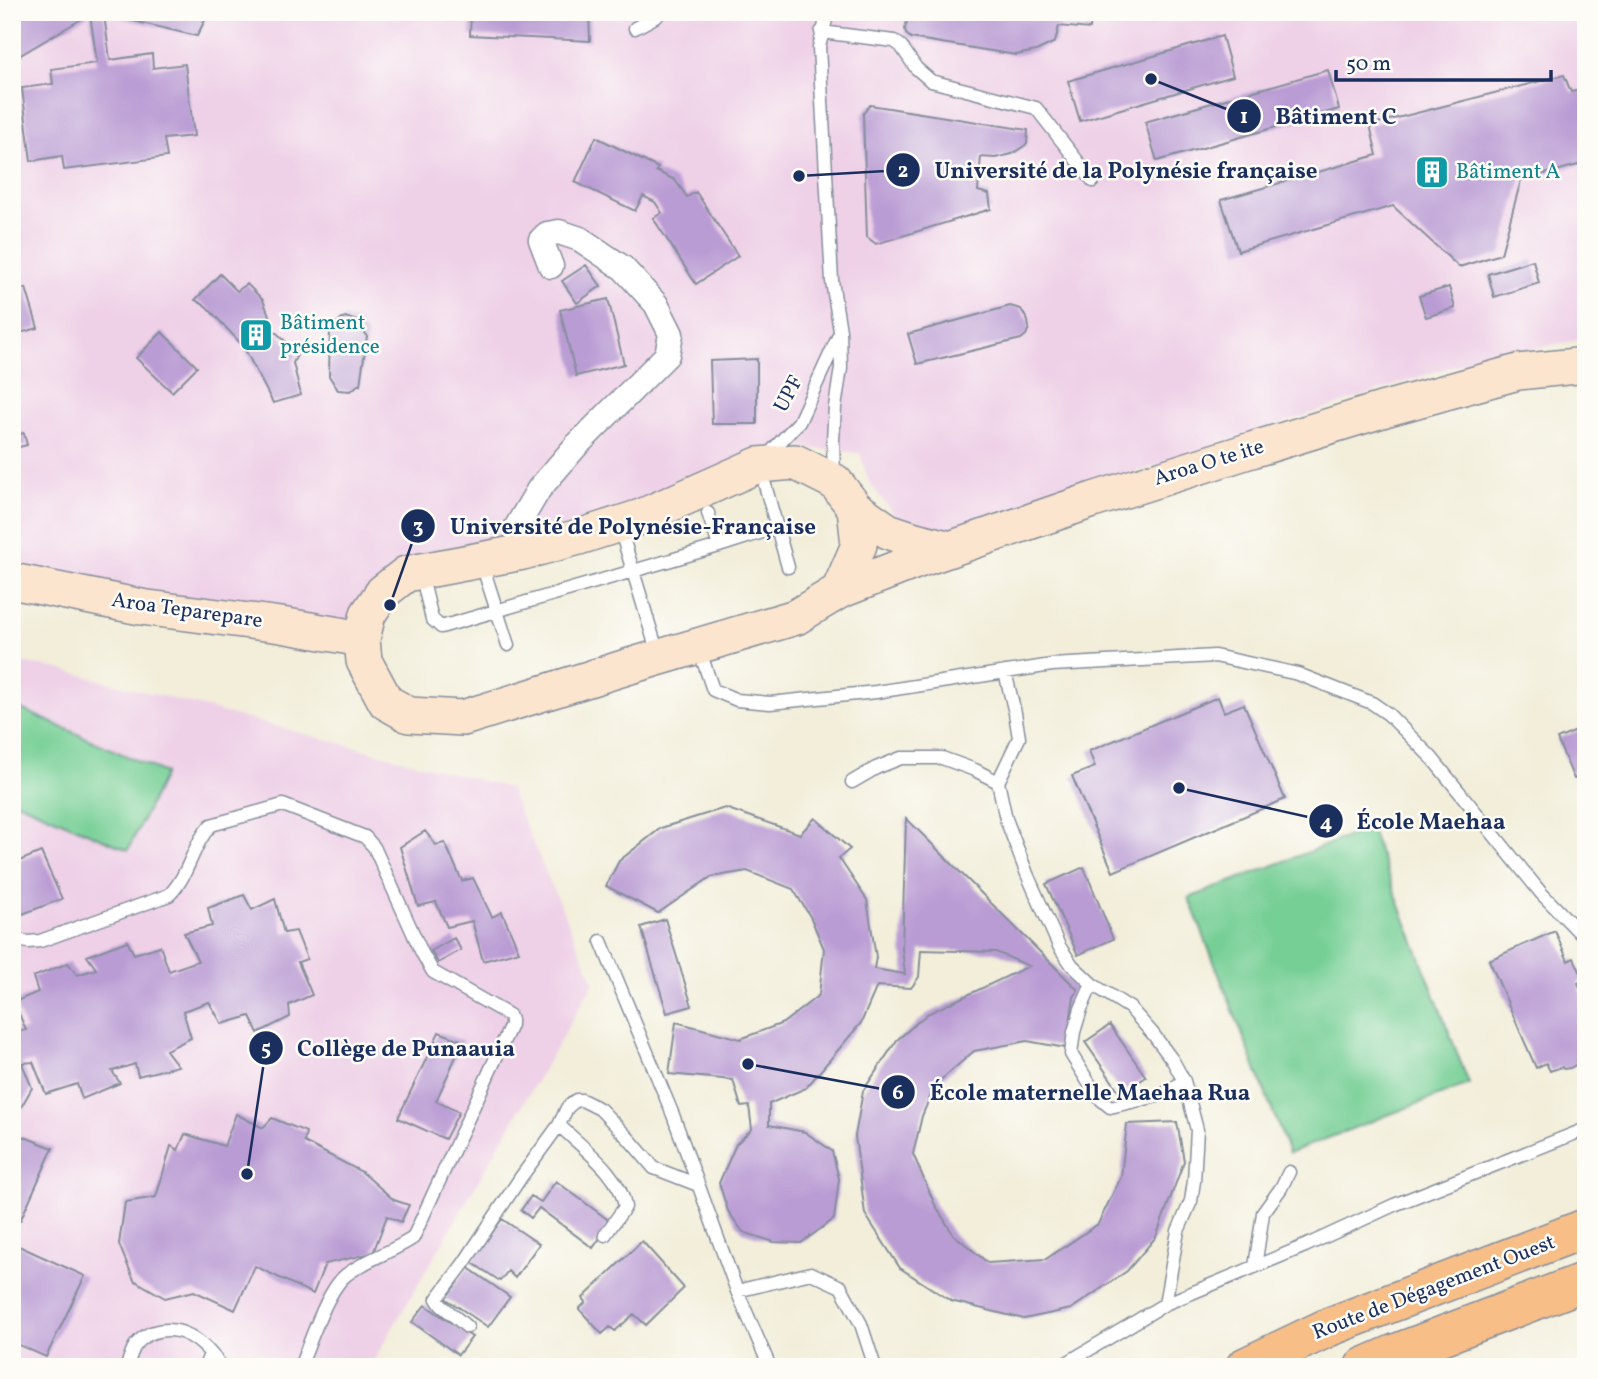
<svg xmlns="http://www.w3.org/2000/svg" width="1598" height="1379" font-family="Vollkorn,serif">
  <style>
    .built { fill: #eed0e7 }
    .green { fill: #76cf95; stroke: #487f7a; stroke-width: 2 }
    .building { fill: #ba9cd4 }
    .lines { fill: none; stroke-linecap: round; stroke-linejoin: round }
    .lane-casing { stroke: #868e9c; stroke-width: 15 }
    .street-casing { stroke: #868e9c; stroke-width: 27 }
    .secondary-casing { stroke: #868e9c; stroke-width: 38 }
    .highway-casing { stroke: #868e9c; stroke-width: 41 }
    .lane { stroke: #fff; stroke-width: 12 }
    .street { stroke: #fff; stroke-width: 24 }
    .secondary { stroke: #fce5cf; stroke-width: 35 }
    .highway { stroke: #f7be88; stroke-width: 38 }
    .labels { text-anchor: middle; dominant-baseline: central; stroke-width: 5; stroke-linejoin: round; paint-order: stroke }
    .culture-label { font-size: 21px; fill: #0d838f; stroke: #fdfcf7; text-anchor: start }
    .street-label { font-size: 21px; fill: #1b2f5e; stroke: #fdfcf7 }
    .leader { fill: none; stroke: #1b2f5e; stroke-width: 2.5 }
    .callout-dot { fill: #1b2f5e; stroke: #fdfcf7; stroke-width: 2.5 }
    .mark-label { font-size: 21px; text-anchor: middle; font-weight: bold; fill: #fff }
    .callout-label { font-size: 23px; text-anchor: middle; font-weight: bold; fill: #1b2f5e; stroke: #fdfcf7; stroke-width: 5; stroke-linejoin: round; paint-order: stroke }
  </style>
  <rect width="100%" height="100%" fill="#fdfcf7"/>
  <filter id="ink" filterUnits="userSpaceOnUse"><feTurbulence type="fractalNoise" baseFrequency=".0143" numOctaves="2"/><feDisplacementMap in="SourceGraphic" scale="14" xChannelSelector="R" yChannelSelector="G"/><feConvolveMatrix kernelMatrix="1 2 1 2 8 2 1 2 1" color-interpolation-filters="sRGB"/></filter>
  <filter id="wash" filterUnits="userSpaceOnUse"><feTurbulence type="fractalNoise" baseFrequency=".00686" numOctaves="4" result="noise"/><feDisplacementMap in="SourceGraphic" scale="28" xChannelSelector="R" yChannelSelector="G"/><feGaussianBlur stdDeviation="1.57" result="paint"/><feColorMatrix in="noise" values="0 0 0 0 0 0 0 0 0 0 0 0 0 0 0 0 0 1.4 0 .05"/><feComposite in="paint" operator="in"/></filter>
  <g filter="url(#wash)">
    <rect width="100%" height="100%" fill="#f2eeda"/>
    <path class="built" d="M12 12H1586V340H1579L1464 362 950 535 894 515 869 482 860 453 796 447 512 545 447 547 397 565 348 629 12 573Z
      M12 662 55 668 509 788 594 982 370 1367H12Z"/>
    <path class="green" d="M12 705 165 773 128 850 12 800Z
      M1370 828 1469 1084 1289 1153 1189 898Z"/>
    <g id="blocks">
      <path class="building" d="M15 12H205L206 18 197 36 104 14 110 60 152 54 153 68 185 64 194 136 164 139 167 157 64 170 62 156 31 161 22 88 53 84 51 69 97 63 90 14 12 60V14Z
        M471 12H589L590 41 470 35Z
        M909 12H1092L1090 29 1059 26 1055 42 1036 51 1016 55 911 38 906 34 905 29Z
        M1222 36 1233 76 1080 121 1068 81Z
        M1328 70 1339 109 1157 161 1145 122Z
        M1564 75 1571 92 1586 89V163L1521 180 1501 254 1459 267 1393 206 1238 251 1221 200 1377 155 1370 125Z
        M870 105 1028 130 1027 144 1012 154 995 158 981 157 978 191 989 194 991 209 876 244 867 237 863 114Z
        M596 137 658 168 656 171 675 180 687 197 696 192 738 256 696 284 653 218 662 213 655 202 643 196 635 211 575 182Z
        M1533 260 1539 283 1494 297 1488 274Z
        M586 265 601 286 577 303 562 281Z
        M220 274 237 291 247 284 263 300 270 318 267 324 298 353 293 363 301 395 273 403 243 346 206 306 195 300Z
        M1449 287 1455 308 1426 317 1419 296Z
        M26 288 38 328 12 335V291Z
        M608 299 624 364 576 376 560 310Z
        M1010 306 1021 309 1028 321 1029 328 1026 335 1021 339 917 364 908 334Z
        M345 317 357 321 367 336 360 385 359 384 351 391 338 390 329 376 330 328Z
        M162 332 197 367 172 392 136 358Z
        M757 359V424H712L710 361Z
        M24 433 27 445 12 449V436Z
        M1218 697 1224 712 1244 704 1285 799 1113 872 1072 776 1095 767 1089 751Z
        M1586 727V774L1574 779 1557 739Z
        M725 808 800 834 815 818 850 849 839 858 867 900 876 957 874 969 905 974 902 949 906 818 1078 990 1074 997 1066 1048 1027 1041 974 1051 935 1085 922 1116 913 1154 935 1205 953 1234 988 1263 1046 1259 1098 1224 1121 1177 1127 1124 1177 1122 1184 1161 1156 1237 1127 1271 1071 1309 1024 1319 951 1301 900 1268 865 1214 855 1136 863 1091 897 1040 927 1014 1029 966 996 952 921 950 919 977 911 988 877 986 861 1023 806 1088 769 1104V1125L805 1132 832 1151 839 1179 834 1219 801 1243 774 1242 743 1232 728 1211 719 1183 736 1144 752 1129 749 1106 741 1107 733 1080 669 1074 676 1022 740 1039 783 1023 819 995 824 949 811 918 793 889 747 871 711 877 658 913 606 886 619 861 661 828Z
        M425 831 436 845 445 843 462 881 473 878 492 917 502 912 519 951 483 961 472 921 447 927 436 902 418 906 400 847Z
        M41 852 62 899 17 916 12 908V864Z
        M1084 867 1113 939 1078 955 1046 884Z
        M244 895 252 910 275 899 284 933 296 931 307 959 298 962 312 995 289 1005 290 1017 258 1033 250 1016 222 1024 209 1002 183 1011 191 1038 166 1050 178 1066 138 1076 135 1064 112 1071 120 1083 82 1099 77 1084 46 1094 33 1062 22 1063 32 1088 12 1123V1026L17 1032 26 1030 14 1002 38 992 33 977 68 963 77 975 96 969 87 956 127 941 134 954 160 946 169 971 198 961 184 933 212 926 208 908Z
        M665 919 692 1006 667 1013 641 927Z
        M1555 931 1568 961 1574 958 1584 980 1578 983 1586 1003V1056L1576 1061 1577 1064 1570 1068 1563 1069 1562 1067 1550 1071 1546 1063 1536 1068 1489 960Z
        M454 938 461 950 438 963 431 951Z
        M1110 1025 1146 1077 1121 1094 1085 1042Z
        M439 1032 463 1041 436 1101 459 1112 445 1139 398 1118Z
        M236 1114 263 1128 272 1118 306 1132 304 1142 362 1172 394 1200 409 1205 401 1222 387 1216 373 1253 325 1264 313 1294 255 1266 235 1310 194 1291 165 1298 134 1280 125 1259 119 1244 125 1202 156 1197 171 1146 178 1150 185 1134 224 1146Z
        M22 1136 53 1148 20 1221 12 1218V1155Z
        M556 1181 611 1222 593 1248 539 1208 531 1218 521 1210 531 1196 541 1202Z
        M502 1219 539 1244 515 1278 508 1271 500 1281 471 1262Z
        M642 1241 684 1288 646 1325 634 1314 615 1331 610 1327 602 1334 579 1309 586 1302 583 1298Z
        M12 1243 85 1276 46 1357 12 1342Z
        M467 1267 510 1297 488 1327 445 1298Z
        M425 1305 472 1337 458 1355 412 1322Z"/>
    </g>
  </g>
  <g filter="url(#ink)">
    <use href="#blocks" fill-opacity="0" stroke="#868e9c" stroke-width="2"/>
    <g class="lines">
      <g class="lane-casing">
        <path id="lane" d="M828 12 819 47 832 281 840 331 841 368 835 407 833 440 834 478
          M635 28 657 16 659 12
          M821 32 894 41 901 46 916 68 931 81 1036 108 1093 181
          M767 456 799 422 839 335
          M765 485 788 567
          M708 513 719 546
          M620 528 658 654
          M486 577 508 645
          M425 590 432 619 441 627 719 546 778 527
          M699 649 713 690 737 700 770 703 876 692 1052 665 1215 656 1298 674 1372 703 1388 714 1431 757 1541 893 1581 934 1586 942
          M1005 672 1015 713 1019 738 998 782 1006 819 1027 874 1059 946 1072 965 1092 984 1130 1008 1153 1034 1173 1061 1184 1081 1188 1095 1197 1130 1194 1181 1191 1201 1178 1231 1165 1304
          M852 782 876 768 901 758H942L975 770 998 782
          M12 939 28 942 40 941 169 895C189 876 192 845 211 825L283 805 365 837 374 847 422 953 433 972 509 1015 511 1020V1025L413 1238C392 1252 365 1260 346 1275 327 1290 310 1343 300 1367
          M601 941 673 1115 737 1291 770 1367
          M1092 984 1081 1009 1074 1032 1071 1054 1097 1096 1110 1107 1162 1095 1184 1081
          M559 1125C581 1147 621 1174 625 1207L605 1235
          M1255 1267 1263 1213 1281 1188 1289 1172
          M737 1291 811 1273 841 1287 861 1324 875 1367
          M467 1327 441 1305 437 1299 464 1263 521 1177 559 1125 567 1108 576 1100H582L600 1109 630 1140 654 1168 698 1185
          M127 1367C129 1360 131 1352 135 1346 148 1328 172 1326 190 1336 203 1343 213 1356 222 1367
          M205 1367 210 1354
          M1060 1367 1165 1304 1305 1246 1394 1205 1586 1129"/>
      </g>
      <g class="street-casing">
        <path id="street" d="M523 552 516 528 539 489 576 446 667 355 671 334 656 304 623 268 580 239 559 232 547 234 541 240 551 266"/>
      </g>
      <g class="secondary-casing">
        <path id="secondary" d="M950 549 915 540 888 531 855 508 835 482 795 462 758 465 641 517 579 537 523 552 406 574 383 592 368 614 362 639 364 661 386 702 409 715 463 718 630 666 796 617 839 591 921 559 950 549 1093 500 1245 452 1385 409 1518 372 1586 365
          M12 581 141 607 281 625 362 639
          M839 591 859 545 855 508"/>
      </g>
      <g class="highway-casing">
        <path id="highway" d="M1245 1367 1329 1327 1586 1228
          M1364 1367 1394 1354 1586 1281"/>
      </g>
      <use href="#lane" class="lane"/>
      <use href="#street" class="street"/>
      <use href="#secondary" class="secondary"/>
      <use href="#highway" class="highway"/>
    </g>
  </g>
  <defs>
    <g id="building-square" transform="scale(1.75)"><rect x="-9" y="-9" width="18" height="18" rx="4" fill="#0f9aa8" stroke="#fdfcf7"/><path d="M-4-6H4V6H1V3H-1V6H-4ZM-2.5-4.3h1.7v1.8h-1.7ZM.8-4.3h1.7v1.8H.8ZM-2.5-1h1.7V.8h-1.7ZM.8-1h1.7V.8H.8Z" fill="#fff"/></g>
  </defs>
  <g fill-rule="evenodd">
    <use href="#building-square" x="1432" y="172"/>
    <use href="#building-square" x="256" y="335"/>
  </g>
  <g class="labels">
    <g class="culture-label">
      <text x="1456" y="172">Bâtiment A</text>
      <text x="280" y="323">Bâtiment<tspan x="280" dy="24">présidence</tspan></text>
    </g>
    <g class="street-label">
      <text transform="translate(789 394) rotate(-62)">UPF</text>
      <text transform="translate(1209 463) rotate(-17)">Aroa O te ite</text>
      <text transform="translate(187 611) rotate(8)">Aroa Teparepare</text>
      <text transform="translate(1434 1288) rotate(-21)">Route de Dégagement Ouest</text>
    </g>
  </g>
  <path class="leader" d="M1151 79L1244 116M799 176L903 170M390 605L418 526M1179 788L1326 821M247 1174L266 1048M748 1064L898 1092"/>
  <g class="callout-dot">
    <circle cx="1151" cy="79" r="7"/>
    <circle cx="799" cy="176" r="7"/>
    <circle cx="390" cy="605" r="7"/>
    <circle cx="1179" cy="788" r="7"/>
    <circle cx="247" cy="1174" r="7"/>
    <circle cx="748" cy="1064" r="7"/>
    <circle cx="1244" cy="116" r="18"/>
    <circle cx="903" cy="170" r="18"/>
    <circle cx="418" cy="526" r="18"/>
    <circle cx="1326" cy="821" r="18"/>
    <circle cx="266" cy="1048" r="18"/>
    <circle cx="898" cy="1092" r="18"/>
  </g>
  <g class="mark-label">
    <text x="1244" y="123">1</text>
    <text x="903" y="177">2</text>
    <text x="418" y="533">3</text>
    <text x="1326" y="829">4</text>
    <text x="266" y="1055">5</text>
    <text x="898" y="1099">6</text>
  </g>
  <g class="callout-label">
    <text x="1336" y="124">Bâtiment C</text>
    <text x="1126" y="178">Université de la Polynésie française</text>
    <text x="633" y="534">Université de Polynésie-Française</text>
    <text x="1431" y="829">École Maehaa</text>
    <text x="406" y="1056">Collège de Punaauia</text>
    <text x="1090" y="1100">École maternelle Maehaa Rua</text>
  </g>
  <rect width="1598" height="1379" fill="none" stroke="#fdfcf7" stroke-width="42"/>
  <path d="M1336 70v10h215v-10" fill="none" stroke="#1b2f5e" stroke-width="3.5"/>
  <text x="1346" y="70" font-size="21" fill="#1b2f5e" stroke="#fdfcf7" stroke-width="5" paint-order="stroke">50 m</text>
</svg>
